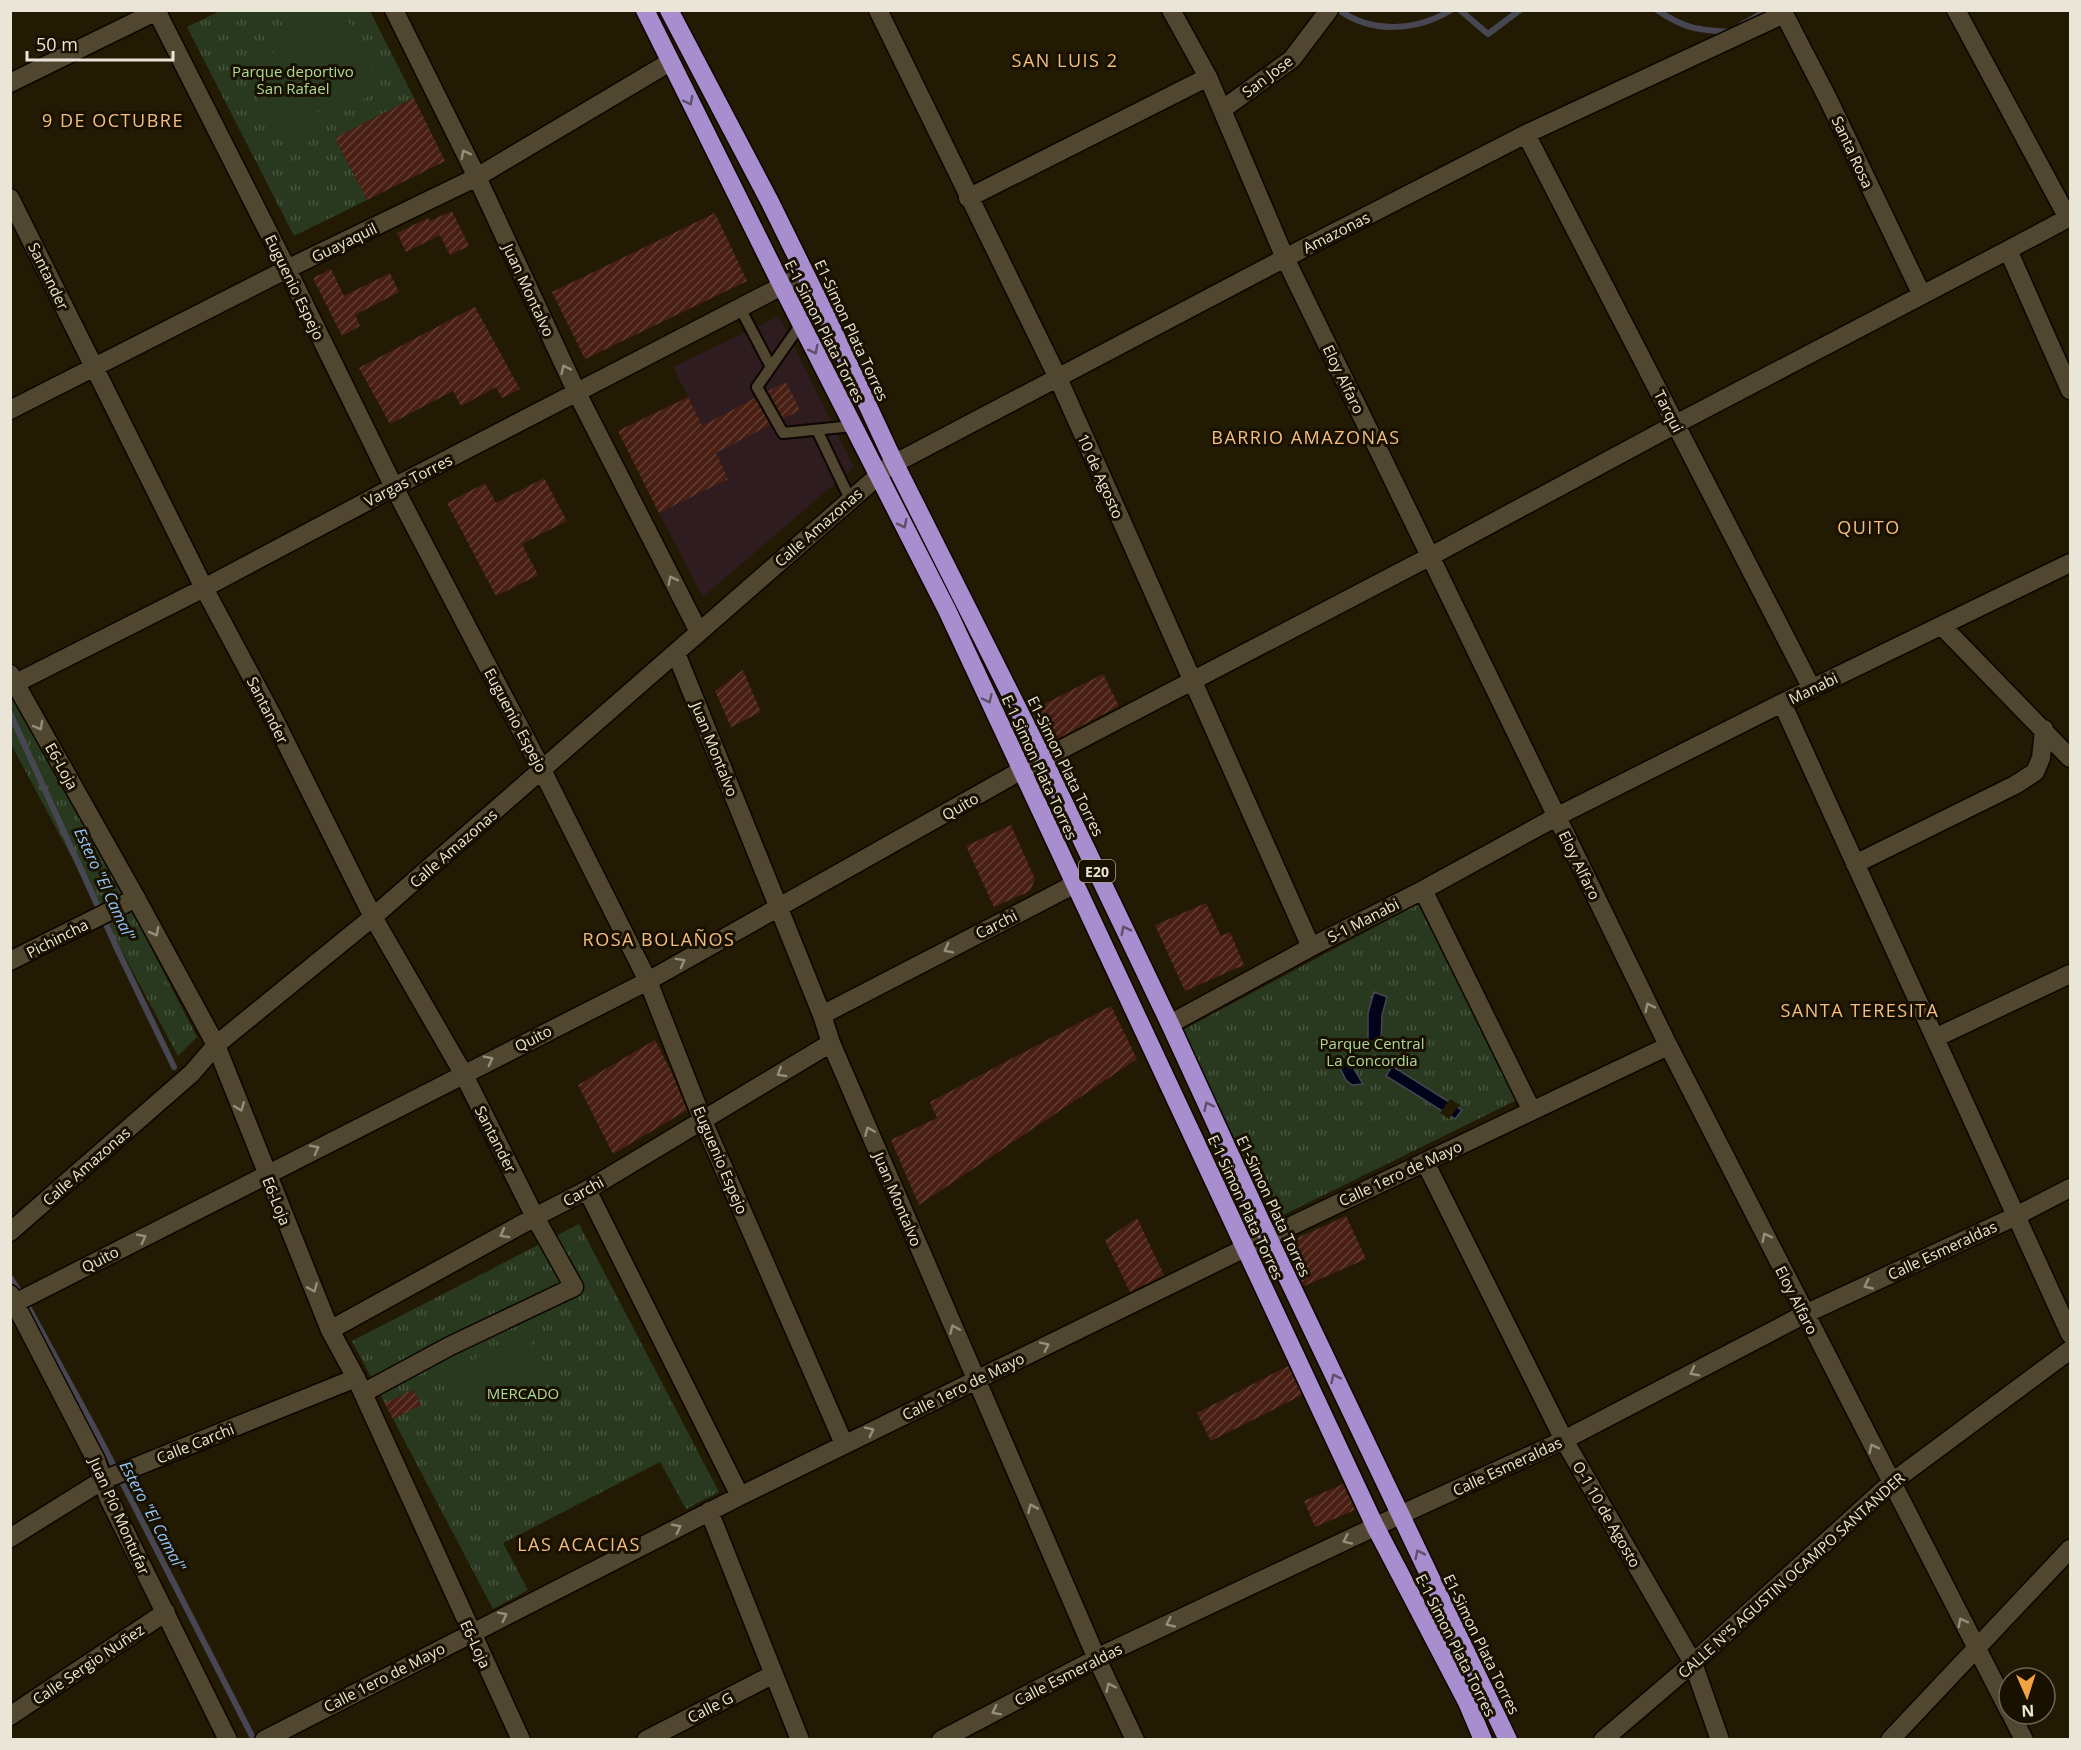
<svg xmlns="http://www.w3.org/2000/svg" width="2081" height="1750" font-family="'Open Sans',sans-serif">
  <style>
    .commercial { fill: #2f1c20 }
    .grass { fill: url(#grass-tufts) }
    .pitch { fill: #28391f }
    .water { fill: #00031a; stroke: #464753; stroke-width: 1.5 }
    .pier { fill: #231a04 }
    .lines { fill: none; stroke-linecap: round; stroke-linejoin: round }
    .stream { stroke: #464753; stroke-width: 6 }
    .building { fill: url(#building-hatch) }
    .lane-casing { stroke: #0c0500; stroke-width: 14 }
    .street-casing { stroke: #0c0500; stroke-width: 21 }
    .secondary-casing { stroke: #0c0500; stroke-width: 21 }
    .highway-casing { stroke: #0c0500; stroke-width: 21 }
    .lane { stroke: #514730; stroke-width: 10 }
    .street { stroke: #514730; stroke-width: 18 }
    .secondary { stroke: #514730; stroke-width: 18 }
    .highway { stroke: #a88dcf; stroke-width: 18 }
    .oneway { stroke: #604f68 }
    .oneway2 { stroke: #968e7b }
    .labels { text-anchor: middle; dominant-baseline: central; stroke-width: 6; stroke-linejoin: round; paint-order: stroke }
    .shield { fill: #191100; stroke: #aca596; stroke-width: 1.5 }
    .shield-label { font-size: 14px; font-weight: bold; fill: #ebe5d7 }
    .park-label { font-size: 15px; fill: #aed899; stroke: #191100 }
    .street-label { font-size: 15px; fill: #ebe5d7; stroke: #191100 }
    .water-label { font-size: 16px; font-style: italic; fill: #92c8fe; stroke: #191100 }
    .quarter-label { font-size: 18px; letter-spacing: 1.5px; fill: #f4bd80; stroke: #191100 }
  </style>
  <defs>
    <pattern id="grass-tufts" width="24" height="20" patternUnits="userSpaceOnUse" patternTransform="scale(1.5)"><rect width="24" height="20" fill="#28391f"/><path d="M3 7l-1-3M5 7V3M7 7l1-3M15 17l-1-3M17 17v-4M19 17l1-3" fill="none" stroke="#47563f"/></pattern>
    <pattern id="building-hatch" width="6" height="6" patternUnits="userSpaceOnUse" patternTransform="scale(1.5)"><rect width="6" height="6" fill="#481f12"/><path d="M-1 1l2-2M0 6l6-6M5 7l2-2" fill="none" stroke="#633f34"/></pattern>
  </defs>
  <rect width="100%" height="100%" fill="#231a04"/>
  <path class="commercial" d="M779 316 854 467 703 597 659 513 728 479 673 367Z"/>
  <path class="grass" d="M220 11H370L414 98 335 138 367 200 294 236 187 27Z
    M10 675 197 1037 178 1056 11 744Z
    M1420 903 1517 1100 1275 1219 1181 1031Z
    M579 1224 719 1492 686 1509 660 1462 503 1543 528 1590 493 1609 352 1341Z"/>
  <path class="pitch" d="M276 11H343L383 89 330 116Z
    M283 47 321 119 279 141 241 69Z
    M528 1335 548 1378 470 1413 450 1370Z"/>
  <path class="water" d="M1374 992 1387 997 1382 1015 1381 1042 1368 1041V1013Z
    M1347 1057 1363 1084 1352 1085 1346 1080 1339 1066 1342 1061Z
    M1392 1066 1462 1110 1455 1119 1386 1076Z"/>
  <path class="pier" d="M1450 1099 1460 1105 1449 1119 1440 1113Z"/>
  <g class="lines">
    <path class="stream" d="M1339 10C1372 34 1417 31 1451 10
      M1460 10 1488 34 1520 10
      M1657 10C1685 29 1698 30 1730 32L1732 30
      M1741 25 1767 10
      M10 713 119 953 174 1067
      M10 1277 19 1291
      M27 1305 99 1437 254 1740"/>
  </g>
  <path class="building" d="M414 98 445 161 367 200 335 138Z
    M452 211 469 246 450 255 440 235 406 252 397 233 428 218 430 221Z
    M715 213 747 281 585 359 552 292Z
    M331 269 344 296 390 273 399 292 355 315 360 326 342 336 313 278Z
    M475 307 520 389 502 398 496 387 461 406 453 391 390 424 359 368Z
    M786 382 800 410 783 419 768 391Z
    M688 397 702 426 755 398 770 425 716 453 728 479 659 513 618 431Z
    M544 478 567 521 522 544 538 575 496 596 447 503 485 483 496 503Z
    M743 670 761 712 731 727 715 691Z
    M1103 674 1119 706 1048 744 1031 711Z
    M1011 825 1035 879 1030 891 994 907 966 846Z
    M1206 903 1221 936 1230 932 1244 965 1185 991 1155 925Z
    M1111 1006 1137 1059 919 1205 891 1140 937 1118 930 1102Z
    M655 1040 672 1073 687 1110 613 1154 578 1085Z
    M1346 1216 1366 1259 1304 1286 1284 1244Z
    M1137 1218 1164 1275 1130 1292 1105 1240Z
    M1288 1366 1302 1395 1211 1441 1197 1413Z
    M413 1390 421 1405 393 1419 385 1403Z
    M1343 1484 1355 1510 1315 1527 1304 1501Z"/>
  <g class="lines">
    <g class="lane-casing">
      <path id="lane" d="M740 308 771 367
        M801 324 757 387 783 433 853 426
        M817 430 850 499"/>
    </g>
    <g class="street-casing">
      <path id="street" d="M156 10 287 269 394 487 542 770 648 981 703 1121 844 1444
        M394 10 477 177 577 393 699 632
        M878 10 1058 378 1311 947
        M1171 10 1208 77 1285 258 1666 1041 2009 1711
        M1782 10 1827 97 1922 295
        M1956 10 2068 218
        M10 83 159 10
        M1223 109 1292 59 1329 10
        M1526 134 1812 689
        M10 198 204 588 273 717 373 917 463 1073 535 1217 574 1287 450 1346 363 1393
        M968 198 1208 77
        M2070 217 2008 250 2070 390
        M10 410 287 269 477 177 670 62
        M1942 626 2070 758
        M676 653 822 1015 831 1043 1097 1659 1135 1740
        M10 686 204 588 394 487 805 274
        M1782 703 2070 1334
        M1855 864 2015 785 2035 772 2041 758 2044 729
        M1423 890 1532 1111
        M10 961 136 898
        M822 1015 1075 884
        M1170 1024 1311 947 1423 890 1556 817 1782 703 2070 563
        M1935 1038 2070 974
        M1425 1162 1564 1440 1693 1663 1720 1740
        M587 1190 740 1496
        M10 1232 192 1073 216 1045 373 917 894 462 905 458 1285 258 1526 134 1784 14
        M10 1294 96 1460 108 1497 228 1740
        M15 1303 648 981 1022 770 1431 556 1676 424 2008 250
        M330 1330 535 1217 587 1190 831 1043
        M709 1511 800 1740
        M10 1538 103 1480 356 1378
        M2011 1714 2024 1740
        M10 1716 166 1612
        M264 1740 740 1496 1245 1248 1668 1046
        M646 1740 774 1674
        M941 1740 1107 1653 1400 1515 1564 1440 1805 1314 2016 1216 2070 1188
        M1603 1740 1693 1663 1891 1483 2070 1350
        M1890 1740 2070 1549"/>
    </g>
    <g class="secondary-casing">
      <path id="secondary" d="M10 674 136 898 216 1045 330 1330 356 1378 521 1740"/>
    </g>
    <g class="highway-casing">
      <path id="highway" d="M645 10 782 286 947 610 1375 1526 1467 1702 1483 1740
        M669 10 770 202 828 320 894 462 1043 759 1170 1024 1268 1237 1508 1740"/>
    </g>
    <use href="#lane" class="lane"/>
    <use href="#street" class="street"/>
    <use href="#secondary" class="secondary"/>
    <use href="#highway" class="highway"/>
  </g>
  <defs><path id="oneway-chevron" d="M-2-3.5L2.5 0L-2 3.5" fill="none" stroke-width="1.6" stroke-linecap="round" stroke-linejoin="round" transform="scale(1.5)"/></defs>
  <g class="oneway">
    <use href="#oneway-chevron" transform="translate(689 101) rotate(63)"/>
    <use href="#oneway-chevron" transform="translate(814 350) rotate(63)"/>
    <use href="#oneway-chevron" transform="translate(903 524) rotate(63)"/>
    <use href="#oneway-chevron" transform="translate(988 699) rotate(65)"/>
    <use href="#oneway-chevron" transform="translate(1125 930) rotate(-116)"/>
    <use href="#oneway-chevron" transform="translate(1208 1106) rotate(-115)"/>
    <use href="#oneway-chevron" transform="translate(1335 1378) rotate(-115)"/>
    <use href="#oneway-chevron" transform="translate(1419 1554) rotate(-116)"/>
  </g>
  <g class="oneway2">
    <use href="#oneway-chevron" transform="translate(465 154) rotate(-117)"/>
    <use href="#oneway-chevron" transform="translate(565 369) rotate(-115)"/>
    <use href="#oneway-chevron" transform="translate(672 580) rotate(-117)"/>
    <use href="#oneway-chevron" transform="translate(39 726) rotate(61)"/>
    <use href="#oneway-chevron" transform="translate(155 932) rotate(62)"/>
    <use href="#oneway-chevron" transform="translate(948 949) rotate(153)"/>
    <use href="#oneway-chevron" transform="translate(681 962) rotate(-29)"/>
    <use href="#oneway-chevron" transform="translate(1649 1007) rotate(-116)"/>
    <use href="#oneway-chevron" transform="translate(489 1060) rotate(-27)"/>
    <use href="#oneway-chevron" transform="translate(781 1073) rotate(149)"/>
    <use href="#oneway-chevron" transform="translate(240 1107) rotate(69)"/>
    <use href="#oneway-chevron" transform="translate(869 1131) rotate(-113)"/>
    <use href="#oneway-chevron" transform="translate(315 1149) rotate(-27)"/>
    <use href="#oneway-chevron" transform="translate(504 1234) rotate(151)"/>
    <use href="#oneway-chevron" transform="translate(1766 1237) rotate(-117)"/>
    <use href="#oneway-chevron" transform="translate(142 1238) rotate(-27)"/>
    <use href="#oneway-chevron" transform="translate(1868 1285) rotate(155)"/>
    <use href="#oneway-chevron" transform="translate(313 1288) rotate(68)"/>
    <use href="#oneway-chevron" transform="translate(954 1329) rotate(-113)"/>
    <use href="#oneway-chevron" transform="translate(1045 1346) rotate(-26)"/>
    <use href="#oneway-chevron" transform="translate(1694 1372) rotate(152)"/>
    <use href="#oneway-chevron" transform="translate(870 1431) rotate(-26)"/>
    <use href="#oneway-chevron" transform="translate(1873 1448) rotate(-117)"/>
    <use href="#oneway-chevron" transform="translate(1032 1508) rotate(-114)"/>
    <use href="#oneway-chevron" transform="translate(677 1528) rotate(-27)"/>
    <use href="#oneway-chevron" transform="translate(1347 1540) rotate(155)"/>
    <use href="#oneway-chevron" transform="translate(503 1616) rotate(-27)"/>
    <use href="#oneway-chevron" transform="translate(1962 1622) rotate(-117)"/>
    <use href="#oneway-chevron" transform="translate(1170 1623) rotate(155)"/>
    <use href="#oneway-chevron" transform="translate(1110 1687) rotate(-115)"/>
    <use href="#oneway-chevron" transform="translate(996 1711) rotate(153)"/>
  </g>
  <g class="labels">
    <rect class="shield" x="1079" y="860" width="36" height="22" rx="4.5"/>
    <g class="shield-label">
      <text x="1097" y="871">E20</text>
    </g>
    <g class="park-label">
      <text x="293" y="71">Parque deportivo<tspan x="293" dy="17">San Rafael</tspan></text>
      <text x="1372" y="1043">Parque Central<tspan x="1372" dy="17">La Concordia</tspan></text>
      <text x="523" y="1393">MERCADO</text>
    </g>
    <g class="street-label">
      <text transform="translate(1267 76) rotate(-37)">San Jose</text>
      <text transform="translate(1853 152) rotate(65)">Santa Rosa</text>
      <text transform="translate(1336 232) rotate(-27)">Amazonas</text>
      <text transform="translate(344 242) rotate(-26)">Guayaquil</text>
      <text transform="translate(49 276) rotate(64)">Santander</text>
      <text transform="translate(295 287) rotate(64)">Euguenio Espejo</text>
      <text transform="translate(529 290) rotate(65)">Juan Montalvo</text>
      <text transform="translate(852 330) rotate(65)">E1-Simon Plata Torres</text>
      <text transform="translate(825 331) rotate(63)">E-1 Simon Plata Torres</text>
      <text transform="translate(1344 379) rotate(64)">Eloy Alfaro</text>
      <text transform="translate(1669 411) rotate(63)">Tarqui</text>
      <text transform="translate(1101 476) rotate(66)">10 de Agosto</text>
      <text transform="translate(408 480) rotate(-27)">Vargas Torres</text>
      <text transform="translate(818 527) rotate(-41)">Calle Amazonas</text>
      <text transform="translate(1813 688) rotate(-26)">Manabi</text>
      <text transform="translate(268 710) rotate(63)">Santander</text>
      <text transform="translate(516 720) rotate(62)">Euguenio Espejo</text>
      <text transform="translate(715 749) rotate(68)">Juan Montalvo</text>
      <text transform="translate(62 766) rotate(61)">E6-Loja</text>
      <text transform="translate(1066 766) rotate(64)">E1-Simon Plata Torres</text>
      <text transform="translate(1040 767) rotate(65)">E-1 Simon Plata Torres</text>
      <text transform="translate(960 806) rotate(-30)">Quito</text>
      <text transform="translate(453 848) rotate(-41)">Calle Amazonas</text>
      <text transform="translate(1580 865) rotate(64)">Eloy Alfaro</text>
      <text transform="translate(1363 920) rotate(-27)">S-1 Manabi</text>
      <text transform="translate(996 924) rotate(-27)">Carchi</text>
      <text transform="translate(57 938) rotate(-27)">Pichincha</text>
      <text transform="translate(533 1038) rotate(-27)">Quito</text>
      <text transform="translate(496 1139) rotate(63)">Santander</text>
      <text transform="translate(721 1160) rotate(67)">Euguenio Espejo</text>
      <text transform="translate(86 1166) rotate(-41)">Calle Amazonas</text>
      <text transform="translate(1400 1173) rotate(-25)">Calle 1ero de Mayo</text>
      <text transform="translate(583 1191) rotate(-29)">Carchi</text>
      <text transform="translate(898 1199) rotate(67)">Juan Montalvo</text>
      <text transform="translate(277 1201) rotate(68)">E6-Loja</text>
      <text transform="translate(1274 1206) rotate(65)">E1-Simon Plata Torres</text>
      <text transform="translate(1246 1207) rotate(65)">E-1 Simon Plata Torres</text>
      <text transform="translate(1942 1250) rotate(-25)">Calle Esmeraldas</text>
      <text transform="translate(100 1259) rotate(-27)">Quito</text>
      <text transform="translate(1797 1300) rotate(63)">Eloy Alfaro</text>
      <text transform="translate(963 1386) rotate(-26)">Calle 1ero de Mayo</text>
      <text transform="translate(195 1443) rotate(-22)">Calle Carchi</text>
      <text transform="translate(1507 1466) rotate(-25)">Calle Esmeraldas</text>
      <text transform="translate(1607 1514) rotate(60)">O-1 10 de Agosto</text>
      <text transform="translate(120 1516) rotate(66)">Juan Pío Montufar</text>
      <text transform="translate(1791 1575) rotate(-42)">CALLE Nº5 AGUSTIN OCAMPO SANTANDER</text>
      <text transform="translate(476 1644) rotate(65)">E6-Loja</text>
      <text transform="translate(1482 1644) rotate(64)">E1-Simon Plata Torres</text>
      <text transform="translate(1456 1645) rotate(63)">E-1 Simon Plata Torres</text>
      <text transform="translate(88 1664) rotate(-34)">Calle Sergio Nuñez</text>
      <text transform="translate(1068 1674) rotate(-27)">Calle Esmeraldas</text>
      <text transform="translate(384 1677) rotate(-27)">Calle 1ero de Mayo</text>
      <text transform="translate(710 1707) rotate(-27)">Calle G</text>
    </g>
    <g class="water-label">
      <text transform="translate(105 884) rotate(65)">Estero "El Camal"</text>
      <text transform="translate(153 1516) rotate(62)">Estero "El Camal"</text>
    </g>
    <g class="quarter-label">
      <text x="1065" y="60">SAN LUIS 2</text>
      <text x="113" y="120">9 DE OCTUBRE</text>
      <text x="1306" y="437">BARRIO AMAZONAS</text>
      <text x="1869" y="527">QUITO</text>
      <text x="659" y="939">ROSA BOLAÑOS</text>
      <text x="1860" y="1010">SANTA TERESITA</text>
      <text x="579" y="1544">LAS ACACIAS</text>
    </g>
  </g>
  <rect width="2081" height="1750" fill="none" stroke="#ebe5d7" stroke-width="24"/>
  <g transform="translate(2027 1696) rotate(177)"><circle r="28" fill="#191100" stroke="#6d6656" stroke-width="1.5"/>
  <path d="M0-4.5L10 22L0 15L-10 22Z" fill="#f3a442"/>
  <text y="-9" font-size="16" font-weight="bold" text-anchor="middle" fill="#ebe5d7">N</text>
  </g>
  <path d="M27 51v9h146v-9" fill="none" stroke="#ebe5d7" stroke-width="3"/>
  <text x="36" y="51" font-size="18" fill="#ebe5d7" stroke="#191100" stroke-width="4.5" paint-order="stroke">50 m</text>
</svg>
